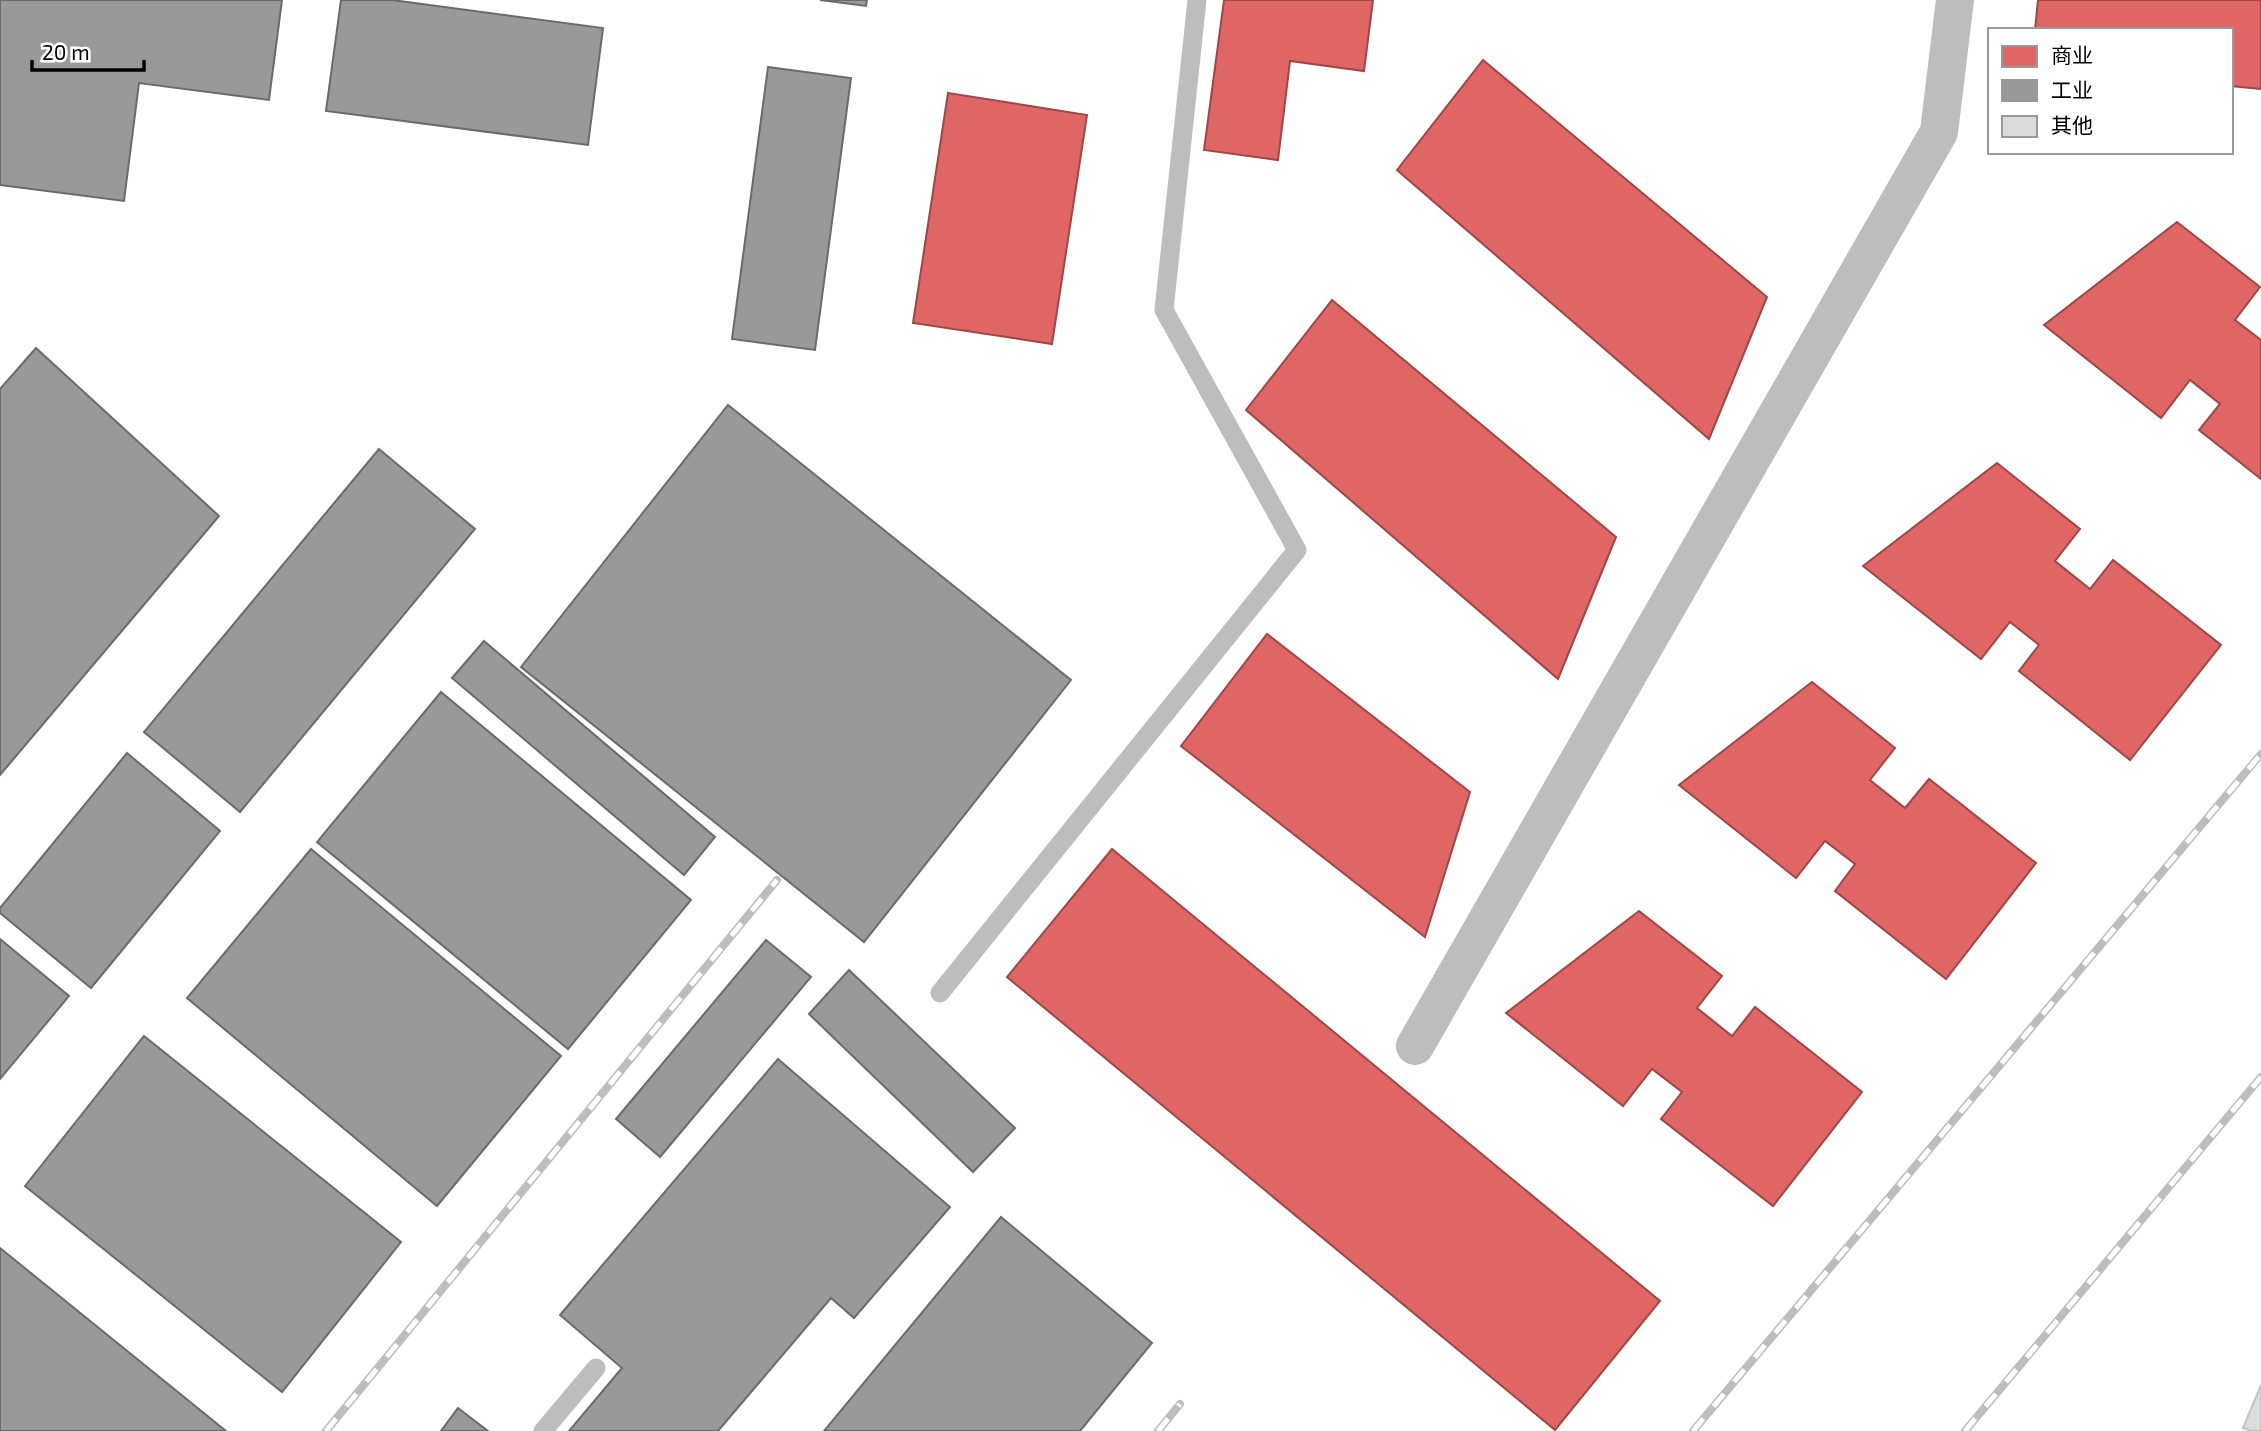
<svg xmlns="http://www.w3.org/2000/svg" width="2261" height="1431" font-family="'Exo 2','Noto Sans SC',sans-serif">
  <style>
    .shops { fill: #e06666; stroke: #9d4747; stroke-width: 2 }
    .industry { fill: #999; stroke: #6b6b6b; stroke-width: 2 }
    .building { fill: #dcdcdc; stroke: #c4c4c4; stroke-width: 2 }
    .lines { fill: none; stroke-linecap: round; stroke-linejoin: round }
    .lane { stroke: #bdbdbd; stroke-width: 19 }
    .street { stroke: #bdbdbd; stroke-width: 38 }
    .rail-casing { stroke: #bdbdbd; stroke-width: 8 }
    .rail { stroke: #fff; stroke-width: 5; stroke-dasharray: 16; stroke-linecap: butt }
  </style>
  <rect width="100%" height="100%" fill="#fff"/>
  <path class="shops" d="M1224 0H1373L1364 71 1290 61 1278 160 1204 150Z
    M2038 0H2261V89L2231 86V30H2035Z
    M1483 60 1767 297 1709 439 1397 170Z
    M948 93 1087 115 1052 344 913 323Z
    M2177 222 2260 287 2235 320 2261 340V479L2199 430 2220 404 2190 380 2161 418 2044 325Z
    M1332 300 1616 537 1558 679 1246 410Z
    M1997 463 2080 529 2055 561 2090 589 2113 560 2221 645 2130 760 2019 671 2039 645 2010 622 1981 659 1863 566Z
    M1267 634 1470 792 1425 937 1181 746Z
    M1812 682 1895 748 1870 780 1905 808 1929 779 2036 863 1946 979 1835 891 1855 864 1825 841 1796 878 1679 785Z
    M1112 849 1660 1301 1555 1430 1007 977Z
    M1639 911 1722 976 1697 1008 1732 1036 1755 1007 1862 1092 1773 1206 1661 1119 1682 1092 1652 1069 1623 1106 1506 1013Z"/>
  <path class="industry" d="M0 0H282L269 100 139 83 124 201 0 185Z
    M341 0H392L603 28 588 145 326 111Z
    M820 0H867L866 6Z
    M768 67 851 78 815 350 732 339Z
    M36 348 219 516 0 775V389Z
    M728 405 1071 680 864 942 521 667Z
    M379 449 475 529 240 812 144 732Z
    M484 641 715 837 684 875 452 678Z
    M441 692 691 900 568 1049 317 842Z
    M127 753 220 831 91 988 0 913V908Z
    M311 849 561 1056 437 1206 187 998Z
    M0 939 69 996 0 1079Z
    M766 940 811 977 660 1157 616 1119Z
    M849 970 1015 1128 973 1172 809 1014Z
    M144 1036 401 1242 282 1392 25 1186Z
    M778 1059 950 1207 854 1318 831 1298 718 1431H569L622 1368 560 1315Z
    M1001 1217 1152 1343 1080 1431H824Z
    M0 1248 226 1431H0Z
    M458 1408 488 1431H441Z"/>
  <path class="building" d="M2261 1385V1431H2251L2243 1428Z"/>
  <g class="lines">
    <path class="lane" d="M940 993 1297 550 1164 310 1197 0
      M543 1431 596 1368"/>
    <path class="street" d="M1415 1046 1939 132 1955 0"/>
    <g class="rail-casing">
      <path id="rail" d="M326 1431 777 880
        M1158 1431 1180 1404
        M1693 1431 2261 754
        M1965 1431 2261 1077"/>
    </g>
    <use href="#rail" class="rail"/>
  </g>
  <rect x="1988" y="28" width="245" height="126" fill="#ffffff" stroke="#999999" stroke-width="2"/>
  <rect x="2002" y="46" width="35" height="21" fill="#e06666" stroke="#999999" stroke-width="2"/>
  <text x="2051" y="63" font-size="21" fill="#000000">商业</text>
  <rect x="2002" y="80" width="35" height="21" fill="#999999" stroke="#999999" stroke-width="2"/>
  <text x="2051" y="98" font-size="21" fill="#000000">工业</text>
  <rect x="2002" y="116" width="35" height="21" fill="#dcdcdc" stroke="#999999" stroke-width="2"/>
  <text x="2051" y="133" font-size="21" fill="#000000">其他</text>
  <path d="M32 60v10h112v-10" fill="none" stroke="#000000" stroke-width="3.5"/>
  <text x="42" y="60" font-size="21" fill="#000000" stroke="#ffffff" stroke-width="5" paint-order="stroke">20 m</text>
</svg>
